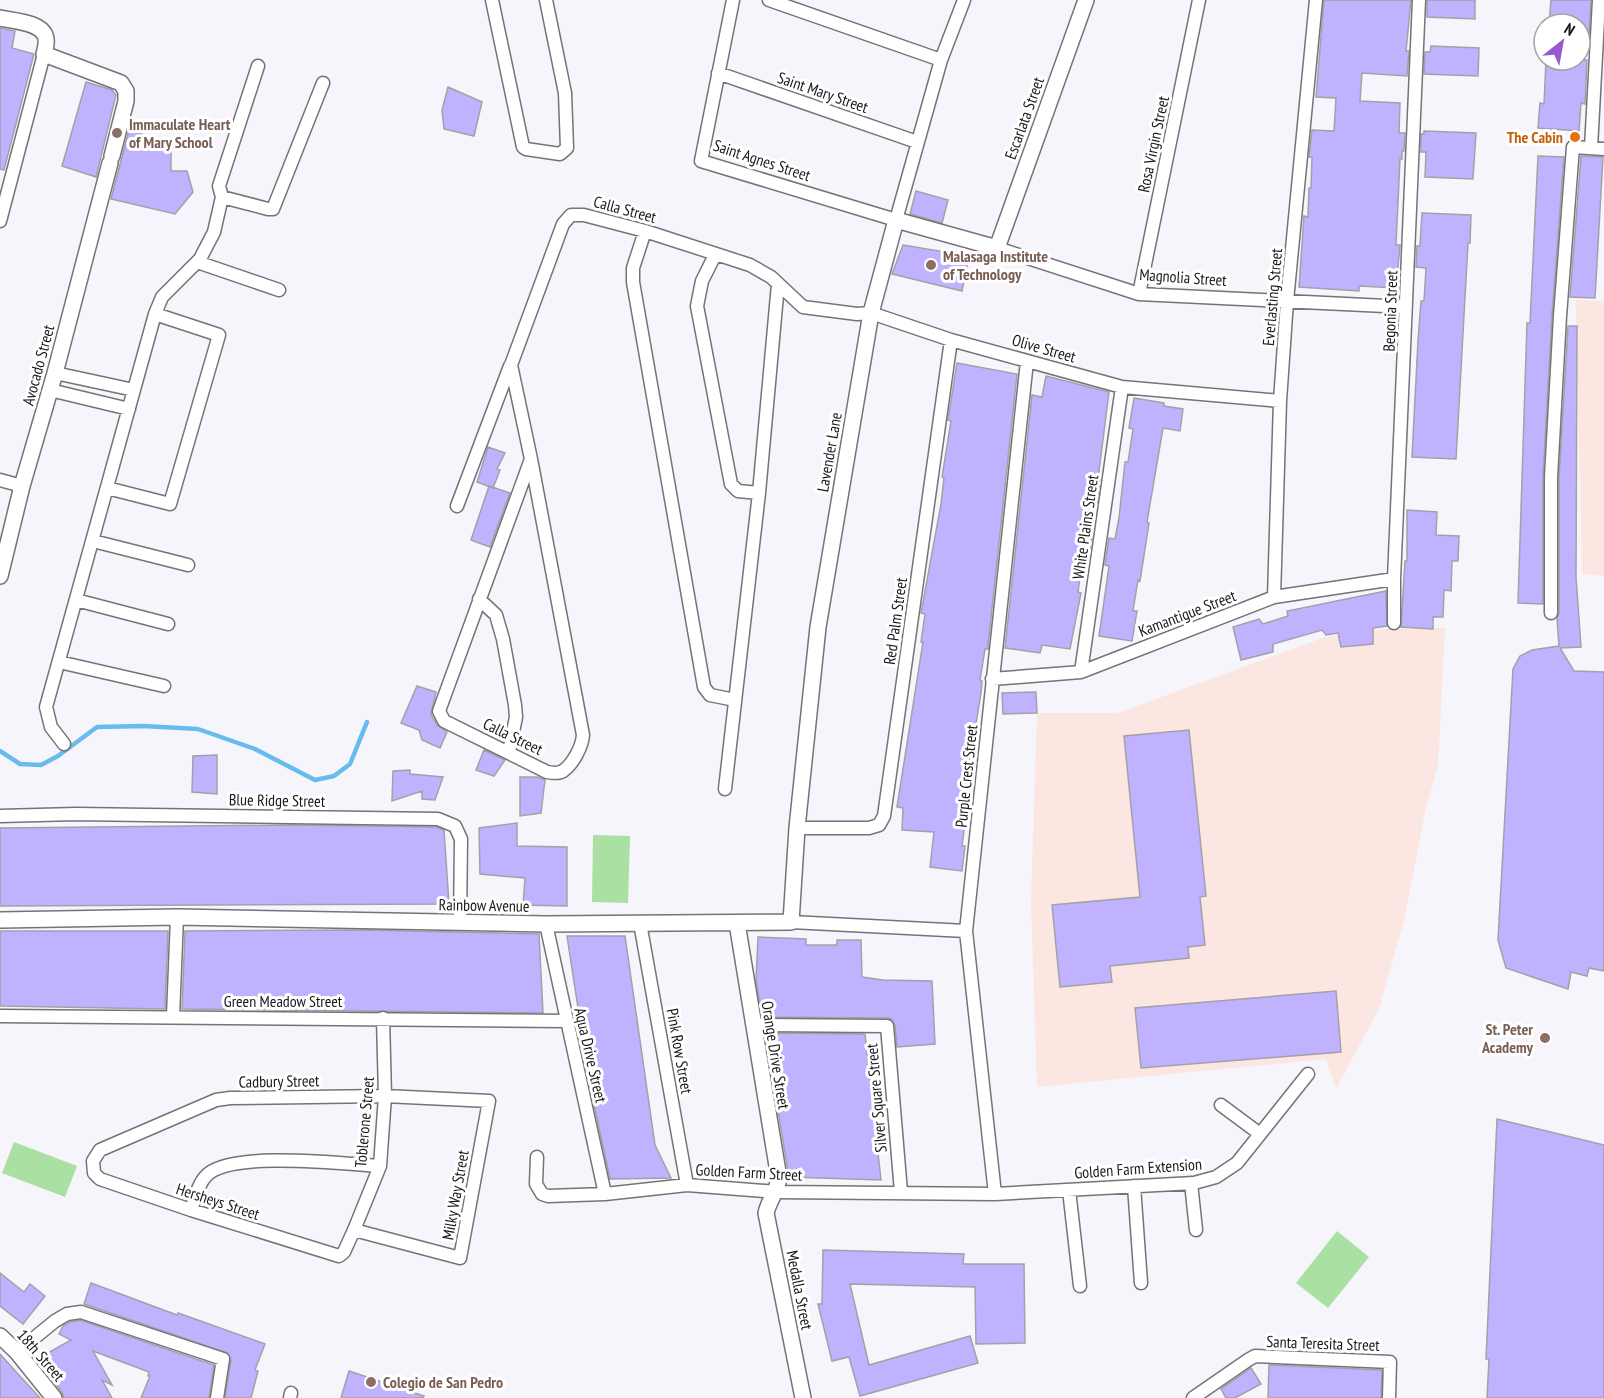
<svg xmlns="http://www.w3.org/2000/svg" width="1604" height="1398" font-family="'PT Sans Narrow',sans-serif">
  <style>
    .industrial { fill: #fbe6e2 }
    .green { fill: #aae0a1 }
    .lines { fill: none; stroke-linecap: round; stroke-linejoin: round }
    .stream { stroke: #68bced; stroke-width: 4.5 }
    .building { fill: #c1b2ff; stroke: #a2a1a7; stroke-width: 1.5 }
    .minor-casing { stroke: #747378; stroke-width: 15 }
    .tertiary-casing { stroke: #747378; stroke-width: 18 }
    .minor { stroke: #fff; stroke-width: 12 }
    .tertiary { stroke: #fff; stroke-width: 15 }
    .education-dot { fill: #8d6e63; stroke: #fff; stroke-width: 2 }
    .food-dot { fill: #e8710a; stroke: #fff; stroke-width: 2 }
    .labels { text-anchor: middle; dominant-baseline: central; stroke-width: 6; stroke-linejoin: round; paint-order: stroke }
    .street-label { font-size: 16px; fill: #19181a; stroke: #fff }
    .education-label { font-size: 16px; font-weight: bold; fill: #785e54; stroke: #fff; text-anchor: start }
    .food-label { font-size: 16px; font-weight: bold; fill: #c56008; stroke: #fff; text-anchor: end }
  </style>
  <rect width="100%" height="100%" fill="#f6f5fb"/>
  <path class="industrial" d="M1576 300 1604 301V576L1582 574Z
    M1445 628 1438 765 1425 812 1404 921 1379 1009 1336 1089 1326 1059 1037 1087 1031 902 1037 713H1118L1325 637 1379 629Z"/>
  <path class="green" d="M593 835 630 836 628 903 592 902Z
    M14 1142 77 1166 65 1197 2 1173Z
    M1337 1231 1369 1257 1328 1308 1296 1283Z"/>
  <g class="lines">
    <path class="stream" d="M0 751 20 764 41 765 58 756 97 727 143 726 198 729 255 749 315 780 334 776 350 764 367 722"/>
  </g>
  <path class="building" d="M1324 0H1411L1406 51H1409L1407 76 1362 73 1360 101 1400 103 1399 133H1405L1404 151H1402V159H1400L1396 245H1400L1396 288 1359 286V291L1299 287 1304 216 1308 217 1309 188H1311L1312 157H1309L1312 130 1334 131 1336 98 1316 97Z
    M1427 0H1475V19L1427 17Z
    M1551 0H1591L1589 35 1580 34V24H1549Z
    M0 28 15 31 12 48 34 54 4 170 0 169Z
    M1431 46 1479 48 1478 76 1424 74 1425 52H1430Z
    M1546 60H1587L1585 104 1581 103 1579 131 1538 128 1540 103 1544 104Z
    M86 82 112 90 116 95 96 177 62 166Z
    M448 87 482 102 474 136 444 129 442 110Z
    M129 130 171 144V171H187L193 192 175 214 111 199Z
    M1424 131 1476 133 1473 179 1425 177 1426 152H1421V134H1424Z
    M1538 156 1564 157 1552 316 1543 477V604L1518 603 1527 323H1530Z
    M1581 156 1603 157 1595 298 1570 297Z
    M916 191 948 200 942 223 910 214Z
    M1422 213 1471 215 1470 243H1468L1456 459 1412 457 1418 341 1421 301H1424L1426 268 1416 267 1417 246H1420Z
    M903 245 969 256 962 291 892 274Z
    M1568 326H1577L1576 577 1581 647 1560 648 1574 671 1604 672V971L1589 968 1587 976 1571 972 1568 989 1506 968 1498 940 1513 669 1520 656 1532 650 1559 646 1557 618 1559 613V477Z
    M957 363 1017 374 988 646V649H985L980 680 982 681 981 693 965 790 969 791 962 846H965L962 871 930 867 934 832 902 830 903 808 897 807 923 642H921L925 614 921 613 941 504 944 478 942 477 951 421 948 420Z
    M1046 376 1109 392 1098 479H1100L1097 504 1091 503 1086 535 1092 536 1088 563 1082 562 1078 592 1081 593 1070 649 1042 645 1040 653 1005 648 1032 395 1042 397Z
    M1134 398 1164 403V406L1183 409 1180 431 1163 428 1147 522 1149 523 1140 581 1138 580 1133 611H1137L1132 641 1099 636 1109 566 1105 565 1109 538 1115 539 1119 518 1125 462H1128L1133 429 1129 428Z
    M488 447 505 453 497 469 500 470 493 488 477 482Z
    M489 486 510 493 490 547 471 540Z
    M1407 510 1437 512 1436 535 1459 536 1458 561H1452L1451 591 1444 590 1443 617H1433V629L1401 627 1405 561H1407Z
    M1386 591 1387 626 1373 628V644L1341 647 1338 633 1326 635 1322 630 1273 644V652L1241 660 1233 627 1259 619 1263 624 1288 616 1287 611Z
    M417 686 436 692 431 714 437 725 447 732 440 748 422 740 419 730 401 723Z
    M1036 692 1037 713 1003 714 1002 693Z
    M1189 730 1206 896 1200 897 1205 945 1188 947 1189 958 1110 966 1112 982 1060 987 1052 905 1140 897 1124 736Z
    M484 750 505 760 494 776 476 770Z
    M217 755V794L192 792 193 756Z
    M410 770V774L443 777 435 800 422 799V791L392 801 393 771Z
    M520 777H538L545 780 541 813 520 816Z
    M517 823V846L567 847V906L523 905 525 878 480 874 479 828Z
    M291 825 436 827 444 830 449 904 0 906V828Z
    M364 930 539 934 543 1013 182 1009 185 931Z
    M0 931H168L165 1009 0 1006Z
    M567 936H625L655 1145 671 1178 610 1179 590 1086Z
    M758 937 806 939V945H837V940H861L862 977 883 980 932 981 935 1044 897 1047 895 1025 891 1019 888 1018 762 1017 756 980Z
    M1336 991 1341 1052 1141 1068 1135 1008Z
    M765 1033 865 1034 881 1180 789 1177Z
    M1497 1119 1604 1145V1398H1487L1489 1359H1486Z
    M823 1250 964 1254 963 1264H1024L1025 1343 976 1344 975 1287 850 1284 869 1365 970 1336 978 1363 860 1396 849 1357 832 1361 818 1304H822Z
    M0 1273 24 1292 30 1284 45 1296 23 1324 0 1306Z
    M91 1283 177 1315 178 1313 265 1344 255 1370 258 1371 251 1398H225L231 1360 228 1353 84 1304Z
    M80 1320 214 1365 209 1398H141L150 1376H148L149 1372 93 1351 112 1385 102 1380 112 1398H64L62 1392 50 1377 39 1358 71 1340 59 1334 63 1326 70 1322Z
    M0 1354 18 1374 40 1398H0Z
    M1269 1365 1382 1370 1381 1398H1268Z
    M1251 1368 1261 1384 1235 1398H1226L1221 1389Z
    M349 1371 424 1396 423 1398H341Z"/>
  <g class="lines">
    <g class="minor-casing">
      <path id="minor" d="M492 0 523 147 526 149 560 154 567 148 565 93 546 0
        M733 0 701 161 896 220 941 60 964 0
        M769 0 941 60
        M718 73 917 142
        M1591 148 1599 0
        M222 197 268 209H273L323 83
        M0 221 44 54
        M645 231 633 268V282L704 687 710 695 735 700
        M997 248 1139 294 1406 307
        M715 255 702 281 697 306 731 484 738 491 759 493
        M197 262 279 290
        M1139 294 1199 0
        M55 373 134 390
        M50 390 129 409
        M531 459 439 711 444 721 547 772C552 773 558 774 563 771 573 764 582 747 583 735L531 459 511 365 563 224 571 215H584L645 231 750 265 771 277 803 307 857 314 871 313 951 340 1122 387 1280 401
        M0 480 22 486
        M107 488 170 504 219 335 155 314
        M457 506 510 366
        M93 541 188 565
        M1274 597 1280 401 1287 301 1316 0
        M479 599 496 615 503 639 515 705 516 717 509 752
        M76 600 168 624
        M1551 613V477L1560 316 1573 147 1604 149
        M1394 623V579L1419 0
        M59 662 164 686
        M1081 672 1122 387
        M992 679 1081 672 1274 597 1394 579
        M64 744 51 727 46 707 155 314 162 297 200 259 214 232 222 197 219 186 258 66
        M725 789 759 493 778 284
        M0 816 76 814 438 819 455 826 461 839 460 923
        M797 828H869L879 825 884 816 951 340
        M791 922 966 931
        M640 923 687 1185
        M546 924 605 1194
        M0 1016 566 1021
        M173 1017 177 917
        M753 1025 887 1026 901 1192
        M1221 1105 1260 1134
        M537 1157 536 1184 542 1194 548 1196 605 1194 687 1185 777 1192 995 1194 1194 1183 1216 1177 1237 1163 1308 1074
        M1191 1183 1196 1230
        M1134 1186 1141 1283
        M1069 1190 1080 1286
        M995 1194 966 931 1027 361
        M191 1210C195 1199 198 1184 206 1176 229 1150 345 1164 380 1166
        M354 1230 460 1258 489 1101 385 1096 230 1098 216 1100 100 1150 93 1161 94 1173 100 1179 191 1210 339 1256 344 1252 354 1230 380 1166 385 1096 383 1018
        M17 1352 55 1321 67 1314 81 1312 223 1359 217 1398
        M290 1398 291 1393
        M1193 1398 1248 1360 1255 1356 1390 1362 1389 1398"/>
    </g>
    <g class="tertiary-casing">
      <path id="tertiary" d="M0 18C14 21 44 22 46 39 47 44 45 50 44 54L121 83 126 91V101L112 156
        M0 576 22 486 55 373 110 163
        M0 920 177 917 546 924 791 922 797 828 818 627 871 313 896 220 997 248 1086 0
        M737 923 779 1178C777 1192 769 1200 766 1213L803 1398
        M0 1336 17 1352 54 1398"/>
    </g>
    <use href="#minor" class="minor"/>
    <use href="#tertiary" class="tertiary"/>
  </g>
  <g class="education-dot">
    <circle cx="117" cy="133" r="6"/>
    <circle cx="931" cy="265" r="6"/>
    <circle cx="1545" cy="1038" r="6"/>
    <circle cx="371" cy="1382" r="6"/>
  </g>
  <circle class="food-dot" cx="1575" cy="137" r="6"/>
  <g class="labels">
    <g class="street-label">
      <text transform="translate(823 92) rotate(19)">Saint Mary Street</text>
      <text transform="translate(1024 118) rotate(-70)">Escarlata Street</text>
      <text transform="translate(1153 144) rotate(-78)">Rosa Virgin Street</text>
      <text transform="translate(762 160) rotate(18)">Saint Agnes Street</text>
      <text transform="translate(625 209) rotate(15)">Calla Street</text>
      <text transform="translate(1183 277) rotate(4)">Magnolia Street</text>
      <text transform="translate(1272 297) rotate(-85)">Everlasting Street</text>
      <text transform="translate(1390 311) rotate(-88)">Begonia Street</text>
      <text transform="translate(1044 348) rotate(16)">Olive Street</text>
      <text transform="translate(38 365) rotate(-75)">Avocado Street</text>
      <text transform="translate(829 452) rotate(-80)">Lavender Lane</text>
      <text transform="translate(1085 527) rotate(-82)">White Plains Street</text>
      <text transform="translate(1187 613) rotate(-21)">Kamantigue Street</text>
      <text transform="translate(895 621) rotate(-82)">Red Palm Street</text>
      <text transform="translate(513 736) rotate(26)">Calla Street</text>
      <text transform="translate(966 776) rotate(-84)">Purple Crest Street</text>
      <text transform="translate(277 800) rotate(1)">Blue Ridge Street</text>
      <text transform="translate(484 905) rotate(1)">Rainbow Avenue</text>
      <text x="283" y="1001">Green Meadow Street</text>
      <text transform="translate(680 1051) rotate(80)">Pink Row Street</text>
      <text transform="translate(591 1055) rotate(77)">Aqua Drive Street</text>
      <text transform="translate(776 1055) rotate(81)">Orange Drive Street</text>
      <text transform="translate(279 1081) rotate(-1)">Cadbury Street</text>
      <text transform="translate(876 1098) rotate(-95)">Silver Square Street</text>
      <text transform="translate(364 1122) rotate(-85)">Toblerone Street</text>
      <text transform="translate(1138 1168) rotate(-4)">Golden Farm Extension</text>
      <text transform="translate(749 1172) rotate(3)">Golden Farm Street</text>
      <text transform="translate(455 1195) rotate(-80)">Milky Way Street</text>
      <text transform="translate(218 1201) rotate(18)">Hersheys Street</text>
      <text transform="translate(800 1290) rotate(79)">Medalla Street</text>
      <text transform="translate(1323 1343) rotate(2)">Santa Teresita Street</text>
      <text transform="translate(41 1355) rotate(49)">18th Street</text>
    </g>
    <g class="education-label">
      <text x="129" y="124">Immaculate Heart<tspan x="129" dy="18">of Mary School</tspan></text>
      <text x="943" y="256">Malasaga Institute<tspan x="943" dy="18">of Technology</tspan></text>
      <text x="1533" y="1029" text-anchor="end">St. Peter<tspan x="1533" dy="18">Academy</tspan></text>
      <text x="383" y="1382">Colegio de San Pedro</text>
    </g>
    <g class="food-label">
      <text x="1563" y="137">The Cabin</text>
    </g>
  </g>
  <g transform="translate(1562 42) rotate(31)"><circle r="28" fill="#ffffff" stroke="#a3a3a3" stroke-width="1.5"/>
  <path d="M0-4.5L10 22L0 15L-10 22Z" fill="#9a58cd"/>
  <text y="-9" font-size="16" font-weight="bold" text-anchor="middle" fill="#19181a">N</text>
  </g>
</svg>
